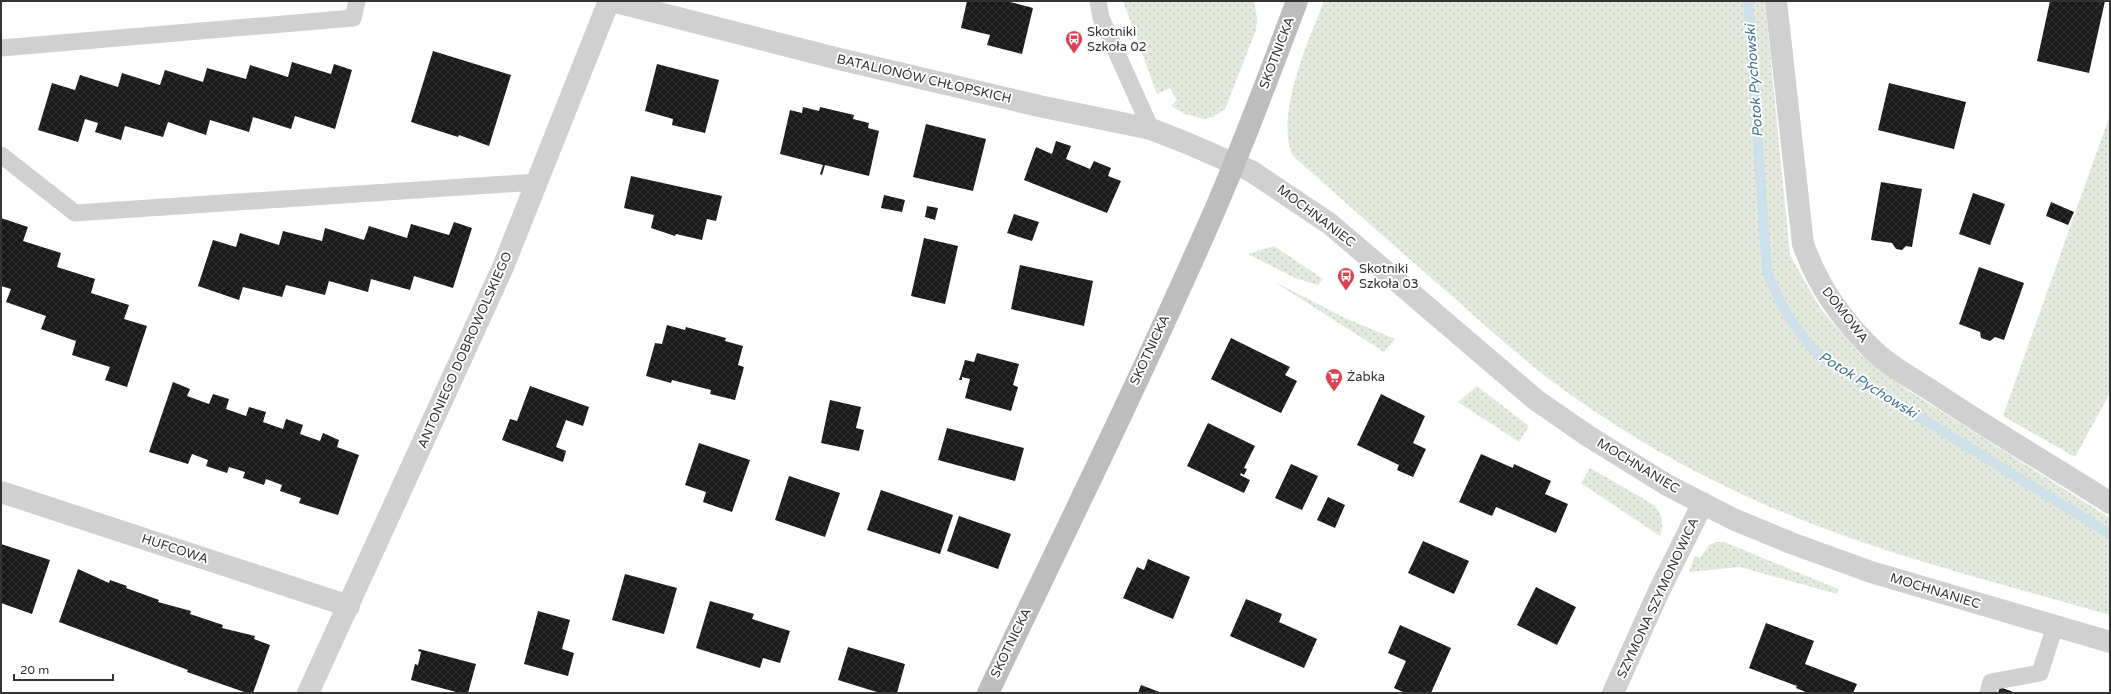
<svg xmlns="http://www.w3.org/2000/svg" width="2111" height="694" font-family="'Varela Round',sans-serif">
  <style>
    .grass { fill: url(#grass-dots) }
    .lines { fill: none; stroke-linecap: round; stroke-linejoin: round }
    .stream { stroke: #cde0ea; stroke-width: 10 }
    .building { fill: url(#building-cross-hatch) }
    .lane { stroke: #d0d0d0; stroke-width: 17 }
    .street { stroke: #d0d0d0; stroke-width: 22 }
    .secondary { stroke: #bdbdbd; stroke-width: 22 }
    .labels { text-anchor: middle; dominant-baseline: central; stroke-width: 4; stroke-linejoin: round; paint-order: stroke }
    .poi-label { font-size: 13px; fill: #333; stroke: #fff; text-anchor: start }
    .street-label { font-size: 13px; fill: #333; stroke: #fff }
    .water-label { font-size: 14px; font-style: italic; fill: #447591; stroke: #fff }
  </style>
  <defs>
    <pattern id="grass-dots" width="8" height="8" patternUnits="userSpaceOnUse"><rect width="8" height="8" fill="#e3e9dc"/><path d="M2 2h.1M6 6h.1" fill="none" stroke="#c3c8bd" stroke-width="1.8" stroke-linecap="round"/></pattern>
    <pattern id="building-cross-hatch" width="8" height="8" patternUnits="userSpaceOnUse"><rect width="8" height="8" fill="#1a1a1a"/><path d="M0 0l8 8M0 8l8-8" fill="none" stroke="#333"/></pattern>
  </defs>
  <rect width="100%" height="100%" fill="#fff"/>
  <path class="grass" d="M1123 1H1254L1257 18 1256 30 1225 109 1213 117 1204 119 1185 114 1171 106 1177 100 1170 88 1157 94Z
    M1324 1H1765L1790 255 1820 308 1860 354 1906 389 2110 518V615C1982 578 1849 547 1729 488 1666 458 1605 421 1549 379 1513 351 1478 319 1444 289 1393 245 1343 200 1293 156 1274 116 1309 40 1324 1Z
    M2110 115V393L2075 457 2003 416Z
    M1274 246 1323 279 1318 285 1295 278 1248 254Z
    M1273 281 1345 318 1395 339 1384 352Z
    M1477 386 1529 426 1519 442 1458 402Z
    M1590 468 1654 505C1663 515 1664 524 1660 536L1581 483Z
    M1716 542H1724L1838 589 1837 594 1740 567 1689 572 1695 556 1700 558 1709 545Z"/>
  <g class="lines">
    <path class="stream" d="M1748 1 1767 272C1782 308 1792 327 1820 356L2110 534"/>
  </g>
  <path class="building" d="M967 1H1006L1033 8 1022 54 987 45 990 35 961 28Z
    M2050 1H2105L2089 73 2037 61Z
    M433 51 511 75 489 146 459 135 458 137 411 122Z
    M292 62 331 74 334 64 352 70 335 129 295 116 291 129 253 117 249 132 210 120 206 135 168 122 163 137 125 126 121 140 95 132 98 123 85 119 78 142 38 130 52 83 75 90 80 75 118 87 122 73 160 85 165 70 203 82 207 68 246 79 250 65 288 77Z
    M657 64 719 80 705 133 672 125 673 119 645 111Z
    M1889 83 1966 102 1954 149 1878 130Z
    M803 107 819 111 820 107 854 115 853 119 869 123 868 128 879 131 869 176 825 165 822 175 820 174 823 165 780 154 790 110 802 113Z
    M926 124 986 139 973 191 913 177Z
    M1056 141 1071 146 1066 159 1090 169 1094 161 1111 168 1108 176 1121 181 1107 213 1024 180 1036 147 1052 154Z
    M631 176 722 196 716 221 707 219 702 240 676 234 675 236 651 228 654 215 624 208Z
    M1881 182 1922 189 1912 247 1906 246 1902 250 1896 249 1892 243 1871 240Z
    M1973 193 2005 204 1990 245 1959 234Z
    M884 195 905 200 902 212 881 208Z
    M2051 202 2074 212 2068 225 2046 216Z
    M927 206 938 208 935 220 925 217Z
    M1014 214 1039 222 1032 241 1007 233Z
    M1 218 28 227 23 241 61 253 57 267 95 279 91 293 129 305 124 319 147 326 127 387 105 380 110 367 72 355 76 341 41 329 46 316 6 302 11 289 1 286Z
    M454 222 472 228 453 288 414 276 410 290 371 279 368 292 329 281 325 295 286 285 282 297 243 287 239 300 198 286 213 240 236 247 240 233 279 245 283 231 322 241 325 228 364 240 369 226 407 238 411 224 449 235Z
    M924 238 958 246 945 304 911 296Z
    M1020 265 1093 281 1084 326 1011 309Z
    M1979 267 2024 283 2004 340 1995 337 1990 341 1981 338 1980 332 1959 324Z
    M667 325 685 330 686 327 726 338 725 341 743 346 738 365 744 367 735 400 710 394 711 390 672 380 671 383 646 376 655 343 662 344Z
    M1231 338 1290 367 1285 375 1297 381 1281 413 1211 379Z
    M977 353 1019 364 1013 385 1018 387 1011 411 965 398 970 379 962 377V380H959L960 377 965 360 974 362Z
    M173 382 190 389 187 396 209 404 213 394 229 399 226 409 246 416 249 407 266 412 263 422 283 429 286 419 303 425 300 434 320 441 323 433 339 440 337 447 359 455 338 515 299 503 301 498 280 491 282 485 266 479 264 485 243 478 245 472 229 467 227 473 206 466 208 460 192 454 188 464 149 452Z
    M530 386 589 407 583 426 566 420 556 447 566 451 563 462 502 440 510 419 517 421Z
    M1381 394 1425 416 1413 443 1426 449 1413 477 1397 470 1399 465 1357 445Z
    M830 400 861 407 856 428 864 430 859 451 821 443Z
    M1208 423 1255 446 1244 468 1247 469 1244 475 1241 473 1240 475 1250 480 1244 493 1187 466Z
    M947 428 1024 448 1015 481 938 460Z
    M699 443 750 460 732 512 703 502 706 492 685 485Z
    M1481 454 1513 468 1514 464 1551 481 1545 494 1568 504 1556 533 1496 507 1492 516 1459 502Z
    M1291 464 1318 476 1302 510 1275 498Z
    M789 476 840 493 825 537 775 520Z
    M881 490 953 515 940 554 867 530Z
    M1328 497 1345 505 1335 528 1317 520Z
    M959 516 1011 534 998 569 947 551Z
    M1423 541 1469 561 1454 594 1408 573Z
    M1 544 50 560 32 614 1 603Z
    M1148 559 1190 577 1173 619 1123 598 1137 567 1144 570Z
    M78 569 109 583 110 580 127 586 126 588 159 600 158 602 191 611 190 614 223 625 222 628 255 636 254 639 270 645 253 693H247L187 672 188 670 59 622Z
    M625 574 677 588 664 634 612 620Z
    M1536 587 1576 607 1557 645 1517 625Z
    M1246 599 1282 614 1279 622 1317 639 1304 668 1230 636Z
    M710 601 754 614 752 619 790 631 780 663 763 658 760 668 696 648Z
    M538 611 570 620 562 649 574 653 568 676 524 664Z
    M1766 623 1814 641 1805 664 1857 684 1853 693H1808L1796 688 1797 686 1749 668Z
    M1400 625 1451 648 1431 693H1405L1394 688 1406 661 1388 653Z
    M848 647 905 664 897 693H880L838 680Z
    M419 649 476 664 468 693H460L411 680 415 664 418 665 421 652 418 651Z
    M1141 685 1162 693H1138Z
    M2000 687 2016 693H1998Z"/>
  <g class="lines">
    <path class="lane" d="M1098 1 1101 18 1151 129
      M1 48 353 18 357 1
      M1 155 75 213 537 182
      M1988 693 1991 682 2040 673 2055 626"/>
    <path class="street" d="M612 1 835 58 1039 106 1151 129 1189 144 1251 171 1330 224 1536 400 1588 436 1667 485 1733 519 1791 543 1871 572 2110 642
      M1776 1 1803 244C1817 283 1837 313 1866 343 1885 364 1912 378 1935 393 1992 431 2052 466 2110 503
      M1 492 349 606
      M308 693 503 267 609 1
      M1613 693 1659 591 1703 503"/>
    <path class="secondary" d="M988 693C1063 536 1140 380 1210 221 1242 149 1269 75 1297 1"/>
  </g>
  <defs>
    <g id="bus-pin" transform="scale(0.9)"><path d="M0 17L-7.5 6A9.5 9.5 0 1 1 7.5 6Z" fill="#dc4252" stroke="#fff"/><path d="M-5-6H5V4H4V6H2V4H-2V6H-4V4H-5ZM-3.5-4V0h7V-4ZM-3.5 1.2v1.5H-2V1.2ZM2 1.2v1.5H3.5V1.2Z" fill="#fff"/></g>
    <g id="supermarket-pin" transform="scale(0.9)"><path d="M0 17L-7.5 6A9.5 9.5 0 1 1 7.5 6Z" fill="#dc4252" stroke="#fff"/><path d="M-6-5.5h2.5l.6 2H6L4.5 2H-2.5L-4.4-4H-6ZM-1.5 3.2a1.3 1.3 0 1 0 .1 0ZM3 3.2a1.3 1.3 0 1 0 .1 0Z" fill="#fff"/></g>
  </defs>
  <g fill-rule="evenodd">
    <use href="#bus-pin" x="1074" y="39"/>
    <use href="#bus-pin" x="1346" y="276"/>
    <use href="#supermarket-pin" x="1334" y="377"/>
  </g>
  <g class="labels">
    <g class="poi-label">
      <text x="1087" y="32">Skotniki<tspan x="1087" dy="15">Szkoła 02</tspan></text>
      <text x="1359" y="269">Skotniki<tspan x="1359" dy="15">Szkoła 03</tspan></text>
      <text x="1347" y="377">Żabka</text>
    </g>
    <g class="street-label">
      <text transform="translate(1277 53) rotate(-69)">SKOTNICKA</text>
      <text transform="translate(924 79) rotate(13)">BATALIONÓW CHŁOPSKICH</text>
      <text transform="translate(1316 216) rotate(37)">MOCHNANIEC</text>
      <text transform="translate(1845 315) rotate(52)">DOMOWA</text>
      <text transform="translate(465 350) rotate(-66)">ANTONIEGO DOBROWOLSKIEGO</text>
      <text transform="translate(1150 350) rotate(-65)">SKOTNICKA</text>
      <text transform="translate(1638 466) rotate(31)">MOCHNANIEC</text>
      <text transform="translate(175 549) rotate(18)">HUFCOWA</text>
      <text transform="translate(1935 591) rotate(17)">MOCHNANIEC</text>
      <text transform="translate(1658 598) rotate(-65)">SZYMONA SZYMONOWICA</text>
      <text transform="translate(1011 643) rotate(-64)">SKOTNICKA</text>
    </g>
    <g class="water-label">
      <text transform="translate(1754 81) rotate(-94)">Potok Pychowski</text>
      <text transform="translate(1868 385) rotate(32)">Potok Pychowski</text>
    </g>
  </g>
  <rect width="2111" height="694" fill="none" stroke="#333333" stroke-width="4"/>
  <path d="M14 674v6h99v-6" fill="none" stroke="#333333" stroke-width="2"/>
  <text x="20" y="674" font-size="12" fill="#333333" stroke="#ffffff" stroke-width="3" paint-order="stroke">20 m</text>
</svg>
